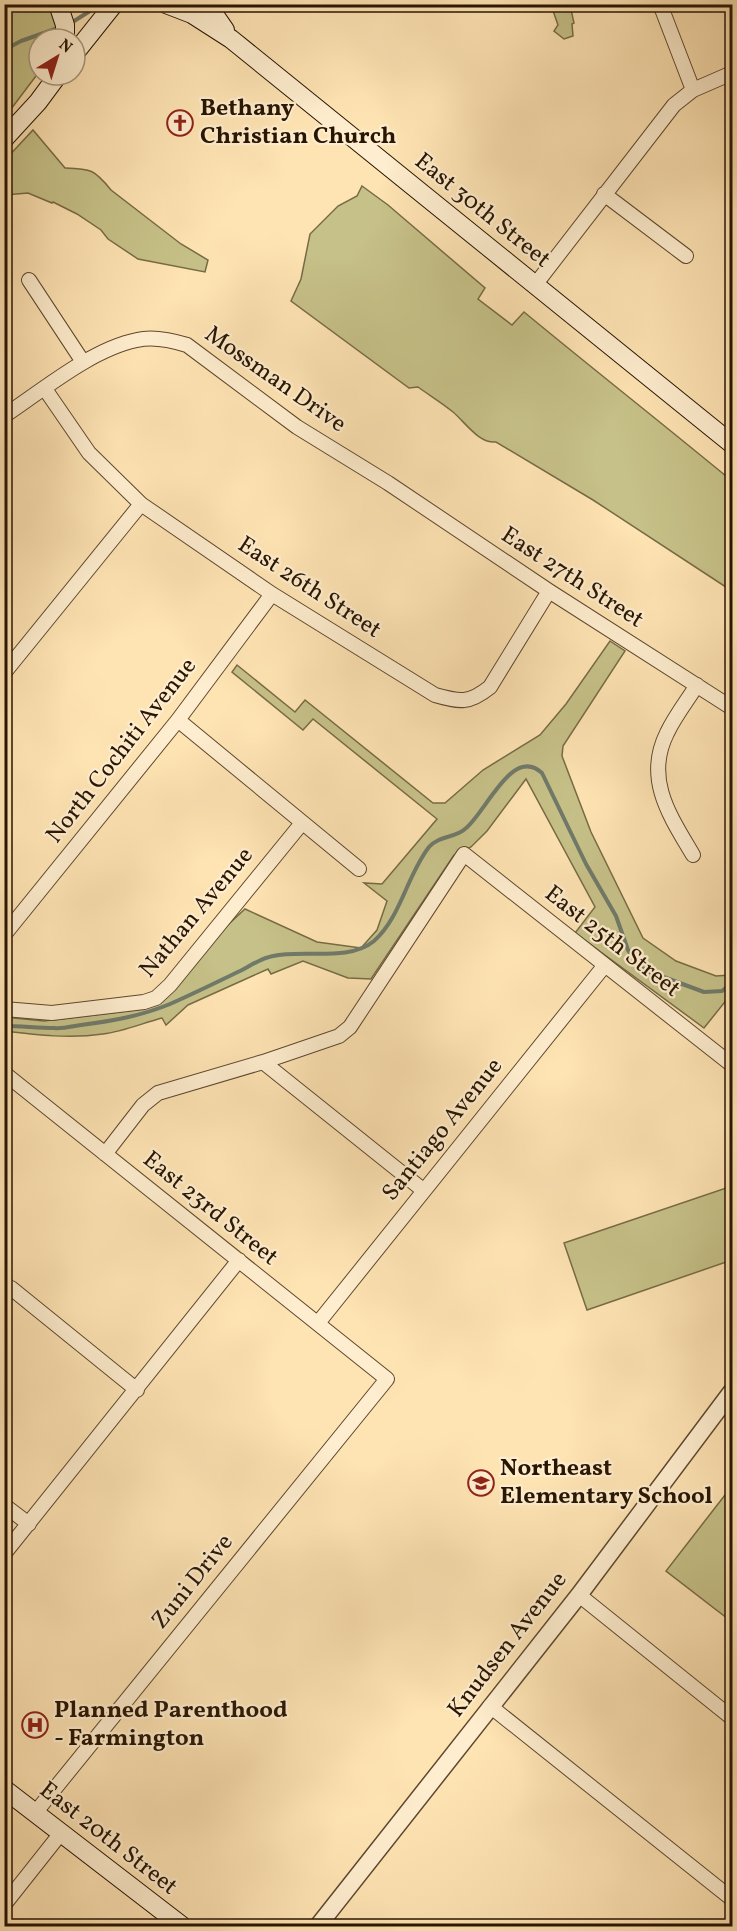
<svg xmlns="http://www.w3.org/2000/svg" width="737" height="1931" font-family="Vollkorn,serif">
  <style>
    .green { fill: #c6c188; stroke: #776b45; stroke-width: 1.5 }
    .lines { fill: none; stroke-linecap: round; stroke-linejoin: round }
    .stream { stroke: #707a69; stroke-width: 4 }
    .minor-casing { stroke: #5e482e; stroke-width: 16 }
    .tertiary-casing { stroke: #5e482e; stroke-width: 19 }
    .secondary-casing { stroke: #281502; stroke-width: 20 }
    .minor { stroke: #feedce; stroke-width: 14 }
    .tertiary { stroke: #feedce; stroke-width: 16 }
    .secondary { stroke: #feedce; stroke-width: 18 }
    .labels { text-anchor: middle; dominant-baseline: central; stroke-width: 4.5; stroke-linejoin: round; paint-order: stroke }
    .poi-label { font-size: 24px; font-weight: bold; fill: #281502; stroke: #feedce; text-anchor: start }
    .street-label { font-size: 24px; fill: #281502; stroke: #feedce }
  </style>
  <rect width="100%" height="100%" fill="#fee3b3"/>
  <filter id="stains"><feTurbulence type="fractalNoise" baseFrequency=".00333" numOctaves="4"/><feColorMatrix values="0 0 0 0 .2 0 0 0 0 .09 0 0 0 0 .02 0 0 0 .5 -.17"/></filter>
  <radialGradient id="worn" r=".72"><stop offset=".6" stop-color="#630" stop-opacity="0"/><stop offset="1" stop-color="#630" stop-opacity=".3"/></radialGradient>
  <path class="green" d="M5 5H52L59 39H39V72L5 117Z
    M551 5H570L574 23 572 24 573 36 564 39 554 31 558 25Z
    M33 130 65 168C91 169 94 169 111 190L181 244 208 260 205 272 138 259 108 239 101 230 77 214 53 202 52 203 28 193 5 195V160Z
    M362 186 388 205 485 288 478 299 512 325 524 312C593 369 663 424 732 481V591L593 500 496 442C479 444 465 422 453 412 442 403 429 395 418 387L409 388 291 301 301 279 310 234 338 206 357 196Z
    M610 641 625 651 563 746 562 756 591 832 643 938 676 961 716 976 730 975 732 971V993L704 1028 575 933 595 907 526 779 487 831 471 847 454 855 371 979 348 978 303 961 271 974 268 969 188 1005 166 1025 162 1018C143 1023 122 1032 103 1034 70 1039 37 1035 5 1031L4 1017 44 1021 143 1009 159 1003 166 998 218 934 245 909 317 942 361 948 377 930 387 901 364 883 382 884 437 819 313 719 303 730 232 672 237 665 295 712 305 700 433 803H445L483 770 540 735 566 704Z
    M732 1186V1260L587 1310 564 1243Z
    M732 1486V1622L666 1571Z"/>
  <g class="lines">
    <path class="stream" d="M71 23 101 4
      M4 50 21 41 58 28
      M4 1026C21 1026 38 1028 54 1028 63 1029 73 1026 81 1025 112 1021 141 1016 170 1004 193 994 217 982 240 971 250 966 261 958 273 956 303 949 349 962 374 941 401 917 407 875 429 847 438 836 455 838 465 829 486 813 512 745 542 773L586 864 616 916 628 950 640 967 650 972 704 992 722 991 732 983"/>
    <g class="minor-casing">
      <path id="minor" d="M660 4 693 90
        M604 194 686 256
        M29 280 83 362
        M535 285 674 105 693 90 732 73
        M45 389 89 453 141 504 272 594 435 695C460 702 469 704 490 687L549 591
        M4 416C43 390 92 349 137 340 153 336 171 340 187 345L297 427 388 483 549 591 732 708
        M4 673 141 504
        M178 720 359 869
        M693 855C670 816 644 779 667 733 675 716 687 701 697 685
        M4 935 178 720 272 594
        M4 1009 52 1013 144 1002 156 998 170 985 302 823
        M263 1062 423 1190
        M4 1073 387 1379 35 1813
        M105 1154 143 1105 158 1093 263 1062 339 1036 350 1027 464 854 732 1065
        M4 1297 11 1288 137 1390
        M318 1323 605 965
        M4 1505 29 1524
        M4 1554 239 1260
        M579 1595 732 1718
        M490 1706 732 1899
        M4 1905 61 1833"/>
    </g>
    <g class="tertiary-casing">
      <path id="tertiary" d="M318 1926 579 1595 732 1391"/>
    </g>
    <g class="secondary-casing">
      <path id="secondary" d="M58 4 65 25V39
        M166 4 192 14 231 39 732 444
        M207 4 225 30
        M75 53 114 4
        M4 139 38 102 58 75
        M4 1789 182 1926"/>
    </g>
    <use href="#minor" class="minor"/>
    <use href="#tertiary" class="tertiary"/>
    <use href="#secondary" class="secondary"/>
  </g>
  <defs>
    <g id="church-ring" transform="scale(1.35)"><circle r="9.5" fill="#feedce" stroke="#8f2418" stroke-width="1.5"/><path d="M-1.2-6h2.4v3.5h3.3v2.4h-3.3V6h-2.4V-.1h-3.3v-2.4h3.3Z" fill="#8f2418"/></g>
    <g id="school-ring" transform="scale(1.35)"><circle r="9.5" fill="#feedce" stroke="#8f2418" stroke-width="1.5"/><path d="M0-5L7-2L0 1L-7-2ZM-4 1L0 2.5L4 1V4Q0 6-4 4Z" fill="#8f2418"/></g>
    <g id="hospital-ring" transform="scale(1.35)"><circle r="9.5" fill="#feedce" stroke="#8f2418" stroke-width="1.5"/><path d="M-5-5h3v3.5h4V-5h3V5h-3V1.5h-4V5h-3Z" fill="#8f2418"/></g>
  </defs>
  <g fill-rule="evenodd">
    <use href="#church-ring" x="180" y="123"/>
    <use href="#school-ring" x="481" y="1483"/>
    <use href="#hospital-ring" x="35" y="1725"/>
  </g>
  <g class="labels">
    <g class="poi-label">
      <text x="200" y="109">Bethany<tspan x="200" dy="28">Christian Church</tspan></text>
      <text x="500" y="1469">Northeast<tspan x="500" dy="28">Elementary School</tspan></text>
      <text x="54" y="1711">Planned Parenthood<tspan x="54" dy="28">- Farmington</tspan></text>
    </g>
    <g class="street-label">
      <text transform="translate(482 211) rotate(39)">East 30th Street</text>
      <text transform="translate(275 380) rotate(35)">Mossman Drive</text>
      <text transform="translate(572 578) rotate(33)">East 27th Street</text>
      <text transform="translate(309 588) rotate(33)">East 26th Street</text>
      <text transform="translate(122 751) rotate(-52)">North Cochiti Avenue</text>
      <text transform="translate(197 913) rotate(-50)">Nathan Avenue</text>
      <text transform="translate(612 942) rotate(38)">East 25th Street</text>
      <text transform="translate(443 1130) rotate(-51)">Santiago Avenue</text>
      <text transform="translate(210 1209) rotate(39)">East 23rd Street</text>
      <text transform="translate(193 1582) rotate(-51)">Zuni Drive</text>
      <text transform="translate(508 1645) rotate(-52)">Knudsen Avenue</text>
      <text transform="translate(108 1839) rotate(38)">East 20th Street</text>
    </g>
  </g>
  <rect width="737" height="1931" fill="none" stroke="#fee3b3" stroke-width="24"/>
  <rect x="6" y="6" width="725" height="1919" fill="none" stroke="#281502" stroke-width="3"/>
  <rect x="12" y="12" width="713" height="1907" fill="none" stroke="#281502" stroke-width="1.5"/>
  <g transform="translate(57 57) rotate(38)"><circle r="28" fill="#feedce" stroke="#a8977c" stroke-width="1.5"/>
  <path d="M0-4.5L10 22L0 15L-10 22Z" fill="#8f2418"/>
  <text y="-9" font-size="16" font-weight="bold" text-anchor="middle" fill="#281502">N</text>
  </g>
  <rect width="100%" height="100%" filter="url(#stains)"/>
  <rect width="100%" height="100%" fill="url(#worn)"/>
</svg>
